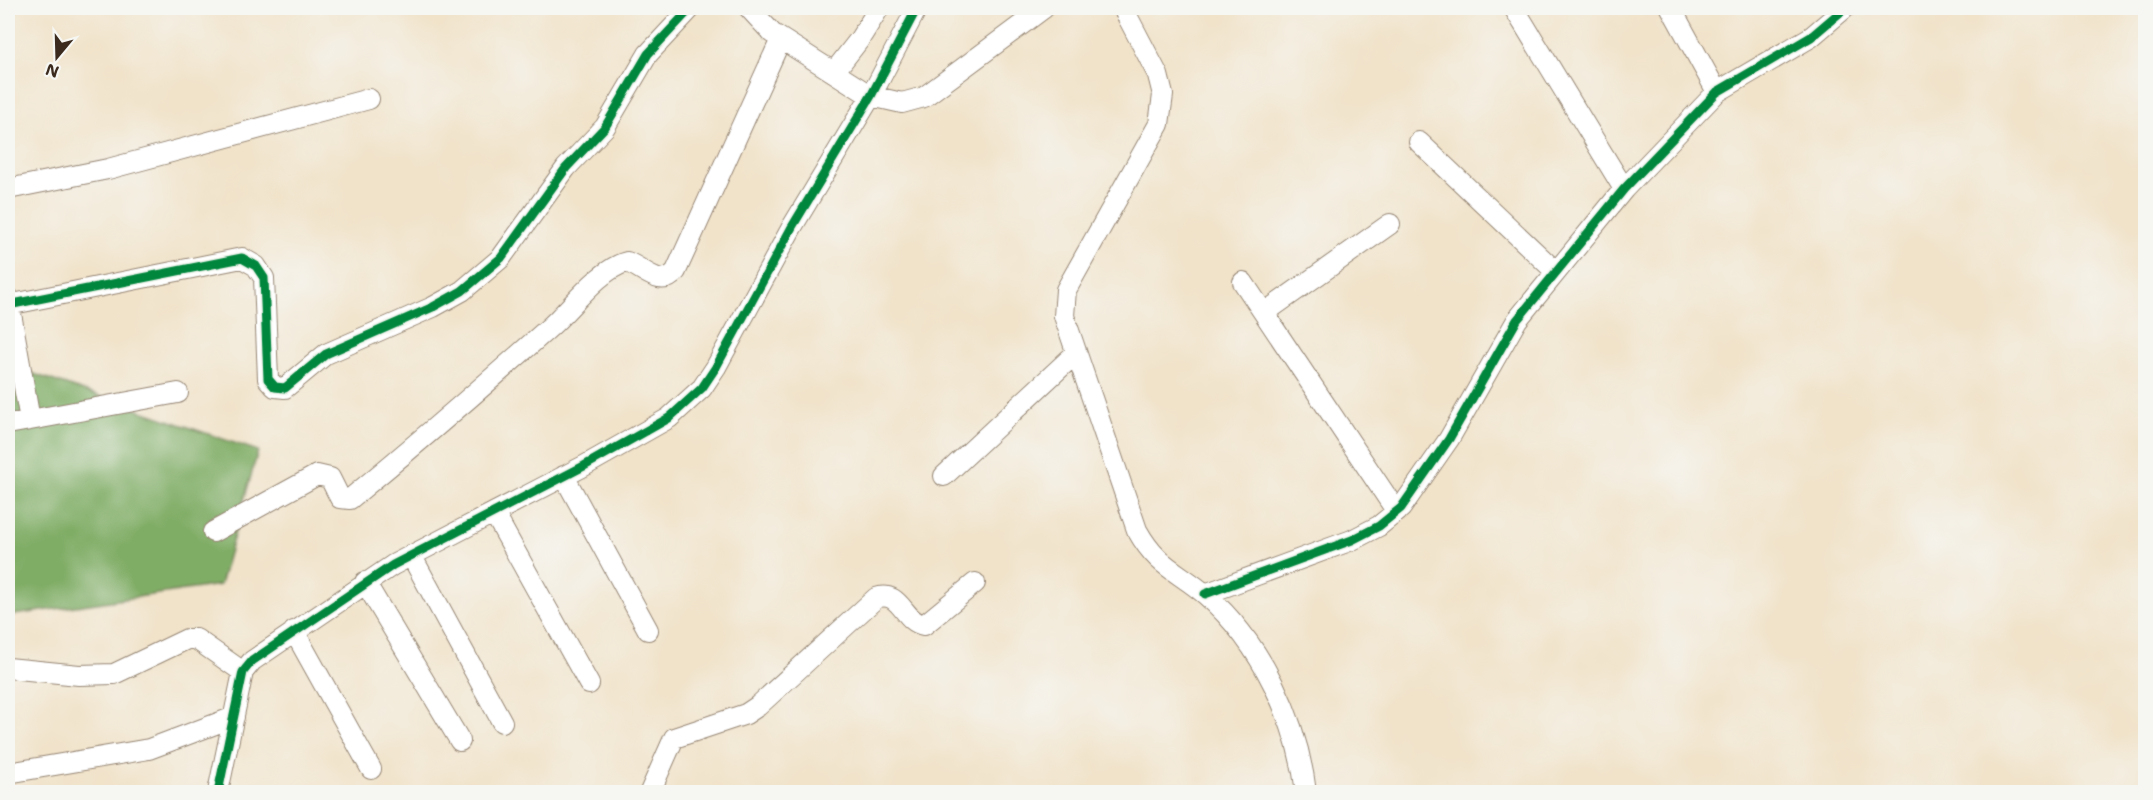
<svg xmlns="http://www.w3.org/2000/svg" width="2153" height="800" font-family="'Shantell Sans',sans-serif">
  <style>
    .forest { fill: #80ad66; stroke: #5e6c42; stroke-width: 1.5 }
    .lines { fill: none; stroke-linecap: round; stroke-linejoin: round }
    .minor-casing { stroke: #968674; stroke-width: 22 }
    .minor { stroke: #fff; stroke-width: 20 }
    .cycleway-casing { stroke: #f6f6f2; stroke-width: 13 }
    .cycleway { stroke: #00873e; stroke-width: 9 }
  </style>
  <rect width="100%" height="100%" fill="#f6f6f2"/>
  <filter id="ink" filterUnits="userSpaceOnUse"><feTurbulence type="fractalNoise" baseFrequency=".0167" numOctaves="2"/><feDisplacementMap in="SourceGraphic" scale="12" xChannelSelector="R" yChannelSelector="G"/><feConvolveMatrix kernelMatrix="1 2 1 2 8 2 1 2 1" color-interpolation-filters="sRGB"/></filter>
  <filter id="wash" filterUnits="userSpaceOnUse"><feTurbulence type="fractalNoise" baseFrequency=".008" numOctaves="4" result="noise"/><feDisplacementMap in="SourceGraphic" scale="24" xChannelSelector="R" yChannelSelector="G"/><feGaussianBlur stdDeviation="1.35" result="paint"/><feColorMatrix in="noise" values="0 0 0 0 0 0 0 0 0 0 0 0 0 0 0 0 0 1.4 0 .05"/><feComposite in="paint" operator="in"/></filter>
  <g filter="url(#wash)">
    <rect width="100%" height="100%" fill="#f1e3ca"/>
    <path class="forest" d="M8 365 258 451 220 585 8 616Z"/>
  </g>
  <g filter="url(#ink)">
    <g class="lines">
      <g class="minor-casing">
        <path id="minor" d="M749 8 772 33 871 96 902 103 924 97 1044 8
          M1123 8 1158 75 1163 95 1159 124 1066 290 1064 316 1137 530C1158 568 1177 570 1206 595 1262 644 1297 720 1306 792
          M1514 8 1624 189
          M1671 8 1717 92
          M834 72 859 40 879 8
          M1419 142 1555 271
          M8 189 108 169 369 99
          M1243 282 1397 512
          M8 297 30 420 178 393
          M8 305 242 258 256 266 264 278 268 379 275 387 285 388 326 354 433 307 462 291 501 258 566 168 605 127 648 54 691 8
          M1264 313 1390 224
          M8 424 30 420
          M564 476 648 630
          M944 476 1076 353
          M494 513 589 684
          M213 532 317 475 330 478 340 498 350 499C418 443 485 385 551 326 571 308 601 268 627 262 644 268 661 290 676 271L781 39
          M411 555 502 722
          M365 582 460 741
          M1205 594 1352 540 1379 526 1401 508 1449 439 1517 320 1624 189 1717 92 1811 37 1845 8
          M294 631 371 769
          M8 668 79 675 114 674 187 639H196L243 672
          M8 773 149 749 234 717
          M218 792 243 672 252 661 393 565 584 466 669 418 702 388 716 367 792 227 871 96 917 8
          M650 792 674 738 746 714 758 706 876 598C901 589 903 622 924 625L975 583"/>
      </g>
      <use href="#minor" class="minor"/>
      <g class="cycleway-casing">
        <path id="cycleway" d="M8 305 242 258 256 266 264 278 268 379 275 387 285 388 326 354 433 307 462 291 501 258 566 168 605 127 648 54 691 8
          M1205 594 1352 540 1379 526 1401 508 1449 439 1517 320 1624 189 1717 92 1811 37 1845 8
          M218 792 243 672 252 661 393 565 584 466 669 418 702 388 716 367 792 227 871 96 917 8"/>
      </g>
      <use href="#cycleway" class="cycleway"/>
    </g>
  </g>
  <rect width="2153" height="800" fill="none" stroke="#f6f6f2" stroke-width="30"/>
  <g transform="translate(57 57) rotate(199)" stroke="#f6f6f2" stroke-width="4.5" paint-order="stroke">
  <path d="M0-4.5L10 22L0 15L-10 22Z" fill="#3b2a1e"/>
  <text y="-9" font-size="16" font-weight="bold" text-anchor="middle" fill="#3b2a1e">N</text>
  </g>
</svg>
